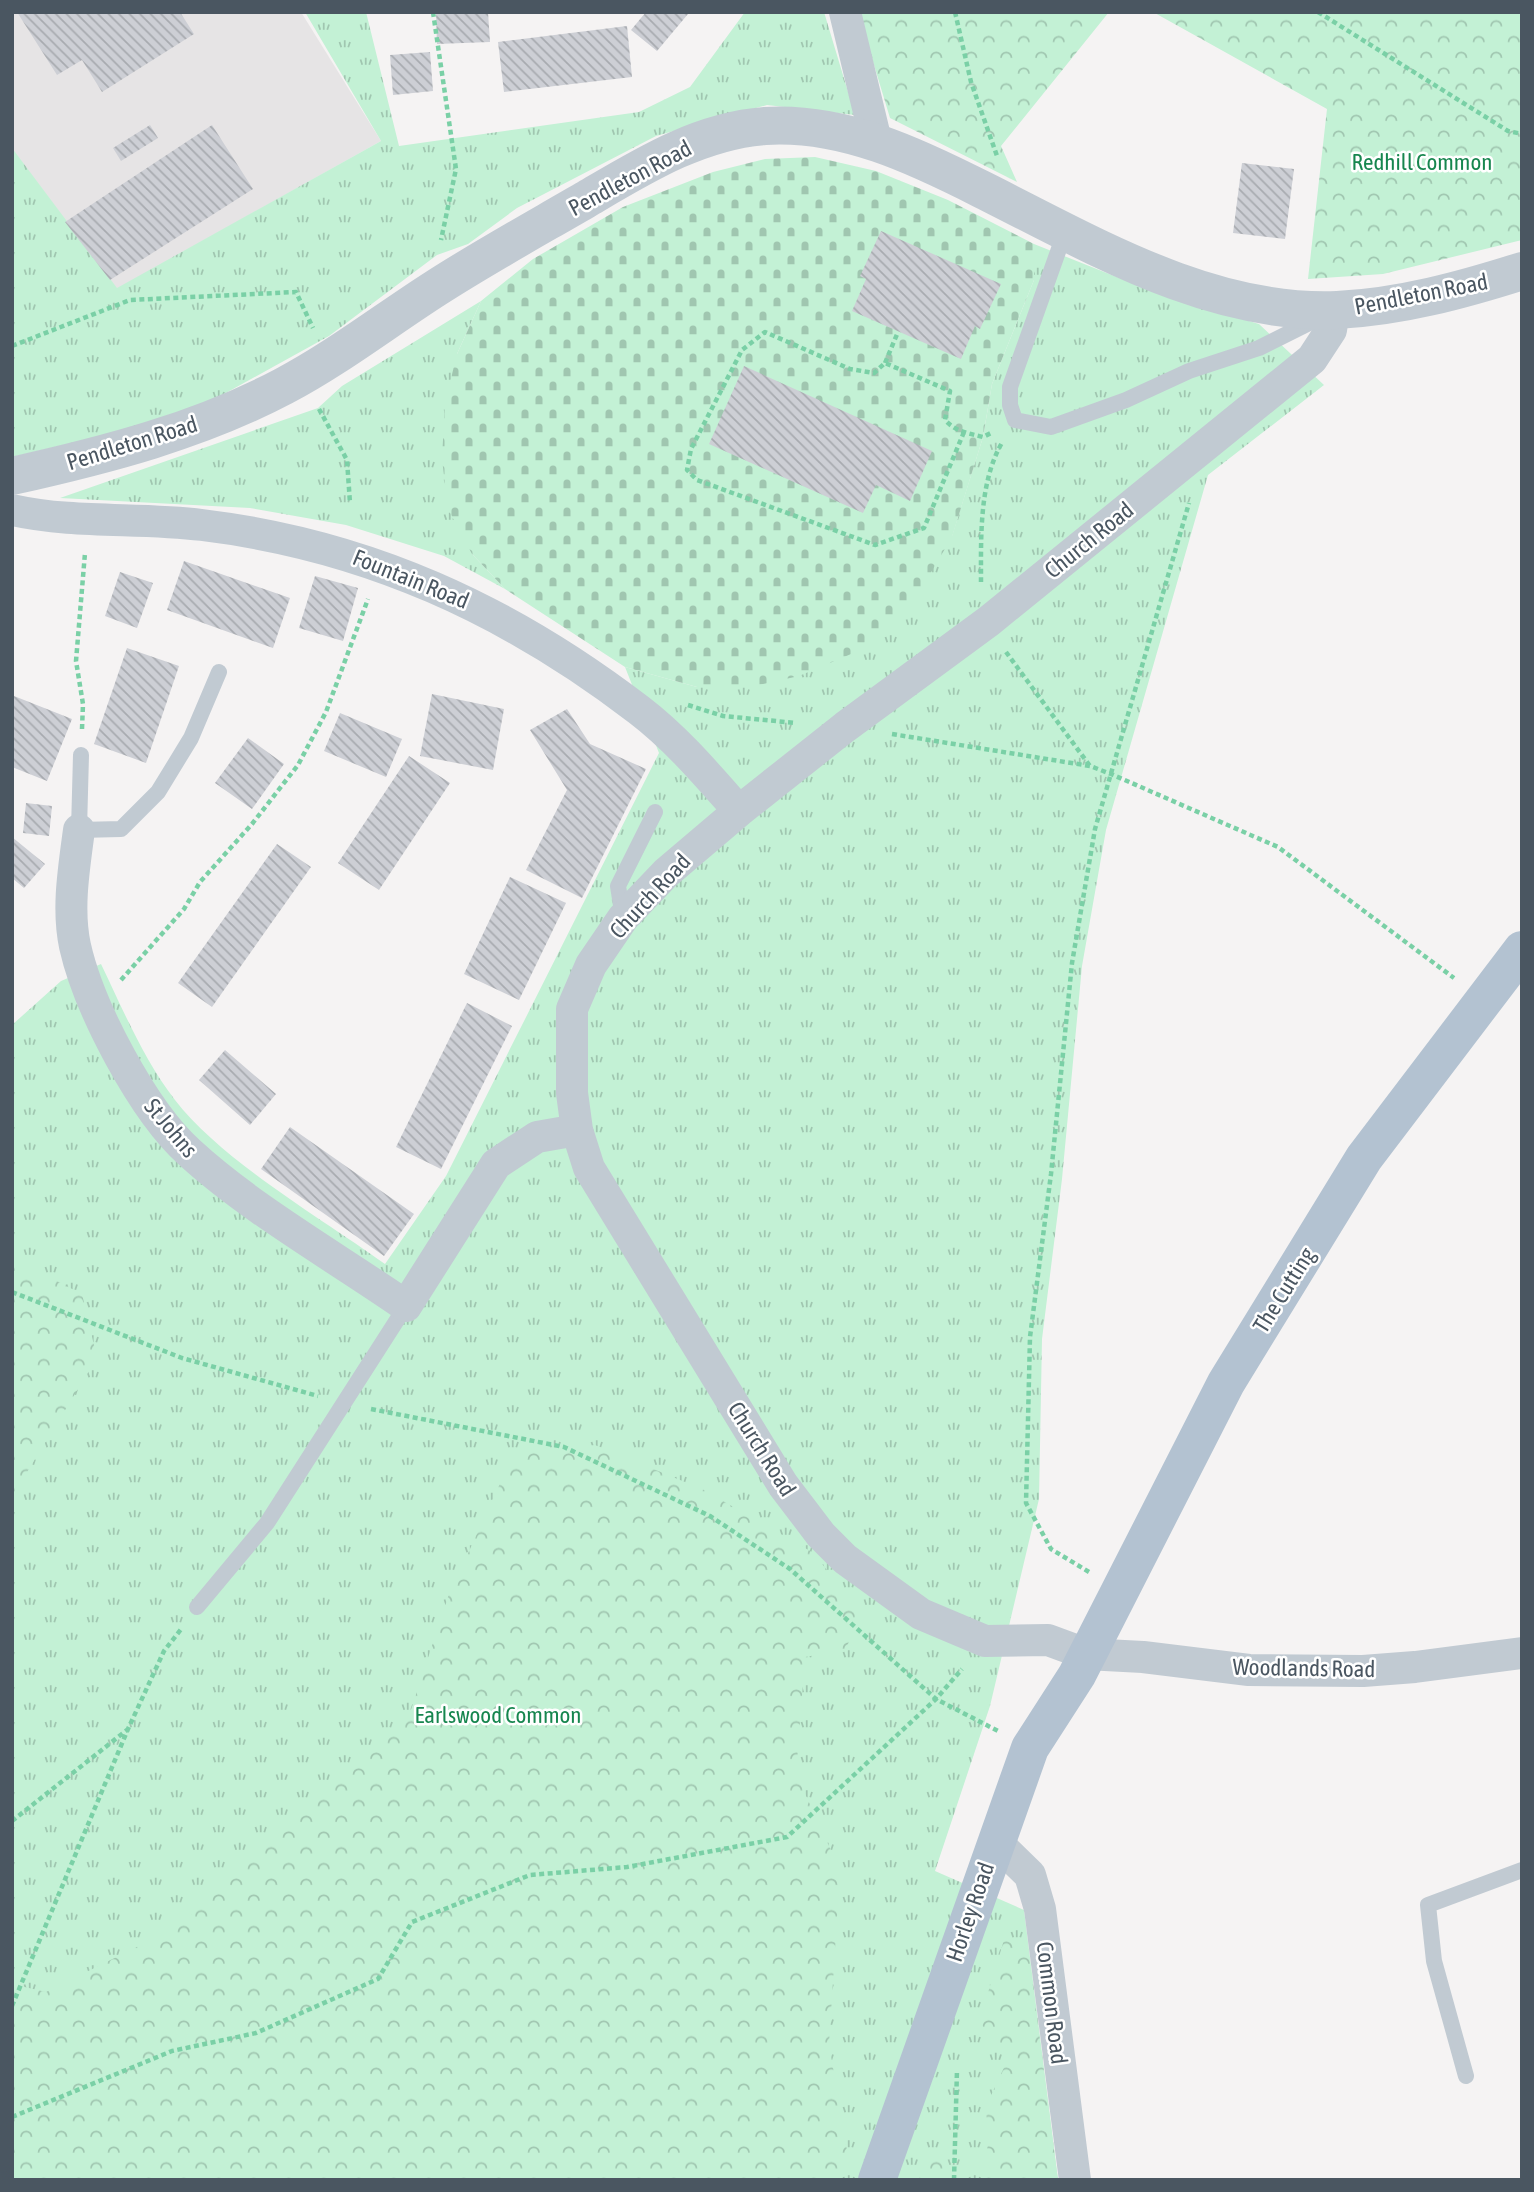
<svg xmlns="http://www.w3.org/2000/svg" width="1534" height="2192" font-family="'Asap Condensed',sans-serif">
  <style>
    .education { fill: #e6e4e5 }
    .grass { fill: url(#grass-tufts) }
    .forest { fill: url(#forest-crowns) }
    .cemetery { fill: url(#cemetery-stones) }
    .building { fill: url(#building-back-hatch) }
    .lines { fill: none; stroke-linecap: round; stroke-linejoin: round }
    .path { stroke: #7ad0a6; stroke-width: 4.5; stroke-dasharray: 5 3.5; stroke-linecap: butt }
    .service { stroke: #c1cad2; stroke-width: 16 }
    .minor { stroke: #c1cad2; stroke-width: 32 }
    .tertiary { stroke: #c1cad2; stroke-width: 38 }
    .primary { stroke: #b3c2d1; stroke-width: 38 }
    .labels { text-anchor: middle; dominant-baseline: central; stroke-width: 5; stroke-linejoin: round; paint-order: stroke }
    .park-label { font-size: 23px; fill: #17864f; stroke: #fff }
    .street-label { font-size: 23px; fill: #4a5661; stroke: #fff }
  </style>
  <defs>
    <pattern id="grass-tufts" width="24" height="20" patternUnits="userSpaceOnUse" patternTransform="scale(1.75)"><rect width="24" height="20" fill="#c3f1d5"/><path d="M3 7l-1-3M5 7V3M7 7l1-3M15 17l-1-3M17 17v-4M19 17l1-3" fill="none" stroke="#a0c6b0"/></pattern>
    <pattern id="forest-crowns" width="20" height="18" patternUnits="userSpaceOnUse" patternTransform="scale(1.75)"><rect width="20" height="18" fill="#c3f1d5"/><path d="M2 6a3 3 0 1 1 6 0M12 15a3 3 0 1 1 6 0" fill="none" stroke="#a0c6b0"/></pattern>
    <pattern id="cemetery-stones" width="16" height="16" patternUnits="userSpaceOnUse" patternTransform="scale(1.75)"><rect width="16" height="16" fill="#c3f1d5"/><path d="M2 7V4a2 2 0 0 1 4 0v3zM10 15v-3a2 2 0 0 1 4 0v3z" fill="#a0c6b0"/></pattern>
    <pattern id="building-back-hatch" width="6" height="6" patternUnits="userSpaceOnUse" patternTransform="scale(1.75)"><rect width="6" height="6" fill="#cdcfd5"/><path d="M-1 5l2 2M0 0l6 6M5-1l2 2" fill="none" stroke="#a8abb0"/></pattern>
  </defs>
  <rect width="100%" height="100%" fill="#f5f3f3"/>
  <path class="education" d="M12 12H301L381 141 117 289 12 149Z"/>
  <path class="grass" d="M305 12H366L399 146 639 112 690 87 745 12H824L855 115 767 105 656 136 517 208 468 244 437 255 329 336 206 404 106 435 12 457V148L117 288 381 141Z
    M1034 244 1162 295 1259 324 1324 385 1208 475 1106 830 1082 966 1062 1179 1042 1339 1039 1499 990 1706 935 1871 1024 1910 1058 2180H12V1025L61 981 101 964C123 1010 144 1060 175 1100 222 1161 321 1218 385 1264L446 1176 659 753 625 667 697 687 952 536 983 437 992 384 1034 280Z
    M481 301 457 354 472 554 505 589 444 556 346 525 250 508 60 498 318 408 342 386Z"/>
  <path class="forest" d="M858 12H1109L1001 146 1017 182 890 118Z
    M1153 12H1522V240L1383 274 1308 279 1327 109Z
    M12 1258 82 1294 97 1358 24 1477 12 1509Z
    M595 1445 702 1489 812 1552 863 1613 845 1650 805 1657 796 1774 840 1870 829 2044 847 2151 837 2180H12V1984L46 1992 181 1925 282 1824 407 1722 448 1597 514 1453Z
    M1004 1940H1027L1058 2180H984L988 2142 986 2106 1009 2057 979 2022Z
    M929 2153 944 2163 942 2180H918Z"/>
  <path class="cemetery" d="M815 157 876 171 948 200 1034 244V280L992 384 983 437 952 537 927 579 901 613 851 654 799 676 749 687H697L625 667 505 589 472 554 448 509 442 459 445 403 457 354 481 301 533 259 623 207 713 172 765 159Z"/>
  <path class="building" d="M17 12H180L194 34 102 92 82 60 57 75Z
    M436 12H488L490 42 437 44Z
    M646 12H686L688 14 657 51 631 30Z
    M627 26 632 77 504 92 498 42Z
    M430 52 433 91 393 95 390 55Z
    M150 125 158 138 121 161 113 148Z
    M212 125 253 189 110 280 65 222Z
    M1242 163 1294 169 1285 239 1233 233Z
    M881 231 1001 284 980 329 975 326 961 359 852 311 866 279 860 276Z
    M744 366 932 451 910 501 876 485 863 513 709 444Z
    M184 561 290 598 273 648 167 610Z
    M120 572 153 583 137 628 105 616Z
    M315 576 358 588 343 641 299 628Z
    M127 648 179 666 146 763 94 744Z
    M432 694 504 709 493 770 420 756Z
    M14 696 72 719 47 781 12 767Z
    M567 709 590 744 646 769 582 898 526 870 567 790 530 730Z
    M340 713 402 739 386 777 324 751Z
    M248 738 284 764 252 809 215 783Z
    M409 756 450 783 379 890 338 863Z
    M26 803 52 806 49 836 23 833Z
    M12 837 45 864 24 888 12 878Z
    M277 844 311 867 212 1007 178 983Z
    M510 877 566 903 519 1000 464 974Z
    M467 1003 512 1026 441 1169 396 1147Z
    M225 1050 276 1094 250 1125 199 1080Z
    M290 1127 414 1214 384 1256 261 1169Z"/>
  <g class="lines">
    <path class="path" d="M433 12 456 169 441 240
      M955 12 971 82 997 156
      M1318 12 1508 131 1522 134
      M12 346 130 300 296 292 313 328
      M885 363 898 332
      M319 409 347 460 350 503
      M964 432 924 528 875 545 697 480 687 470 691 449 742 350 765 332 850 369 874 373 885 363 950 391 945 420C956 432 968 433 983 437L993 432
      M981 582C981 536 979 481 1003 441
      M1006 652 1090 766
      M688 705 723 716 796 723
      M82 729 83 704 76 661 85 553
      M892 734 1090 766 1111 774 1278 847 1454 978
      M121 980 184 909 200 882 252 824 298 765 326 712 368 599
      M12 1292 182 1358 318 1396
      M371 1409 564 1447 710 1516 790 1569 936 1699 998 1731
      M1089 1572 1051 1549 1026 1503 1030 1337 1051 1174 1072 963 1095 829 1189 503
      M12 1821 127 1730
      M12 2006 128 1729 164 1651 182 1628
      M12 2117 172 2051 256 2033 378 1979 412 1922 530 1875 627 1867 787 1837 936 1699 962 1669
      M954 2180 957 2070"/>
    <path class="service" d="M1065 232 1010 387V405L1015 420 1051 427 1126 400 1189 371 1259 348 1317 319
      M81 755 79 830 121 829 158 792 191 738 219 672
      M623 918 618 886 655 812
      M197 1607 267 1523 406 1306
      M1466 2076 1434 1961 1428 1905 1522 1870"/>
    <path class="minor" d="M845 12 876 141
      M1334 310 1331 330 1312 359 989 621 845 727 739 811 666 873 623 918 591 965 572 1009V1093L577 1130 589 1168 783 1485 821 1535 845 1559 921 1614 985 1641 1048 1640 1086 1654 1143 1657 1249 1670 1363 1671 1415 1667 1522 1653
      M12 510C75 524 139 517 202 525 367 545 507 609 639 710 677 739 708 776 739 811
      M79 830C74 868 67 909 75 946 89 1008 143 1111 190 1153 251 1209 337 1258 406 1306L496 1164 537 1137 577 1130
      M995 1841 1030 1875 1040 1909 1075 2180"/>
    <path class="tertiary" d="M12 476C106 455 199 431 284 386 337 358 386 320 436 288 484 257 535 229 585 200 641 167 698 131 765 126 843 121 916 156 983 190 1093 245 1210 315 1337 310 1400 307 1462 290 1522 271"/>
    <path class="primary" d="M877 2180 1030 1748 1077 1675 1226 1383 1364 1158 1522 950"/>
  </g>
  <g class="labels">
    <g class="park-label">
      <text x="1422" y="162">Redhill Common</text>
      <text x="498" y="1715">Earlswood Common</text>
    </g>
    <g class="street-label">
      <text transform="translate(630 178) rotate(-28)">Pendleton Road</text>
      <text transform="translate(1421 294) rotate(-11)">Pendleton Road</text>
      <text transform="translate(132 443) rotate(-17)">Pendleton Road</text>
      <text transform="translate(1089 540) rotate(-39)">Church Road</text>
      <text transform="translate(411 579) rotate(22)">Fountain Road</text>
      <text transform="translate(650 896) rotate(-47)">Church Road</text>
      <text transform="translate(171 1128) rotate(50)">St Johns</text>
      <text transform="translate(1284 1290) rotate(-58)">The Cutting</text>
      <text transform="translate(762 1449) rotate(58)">Church Road</text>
      <text transform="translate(1304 1668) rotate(1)">Woodlands Road</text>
      <text transform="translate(970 1912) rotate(-71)">Horley Road</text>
      <text transform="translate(1052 2003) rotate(83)">Common Road</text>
    </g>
  </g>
  <rect width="1534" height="2192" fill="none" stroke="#4a5661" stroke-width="28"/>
</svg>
